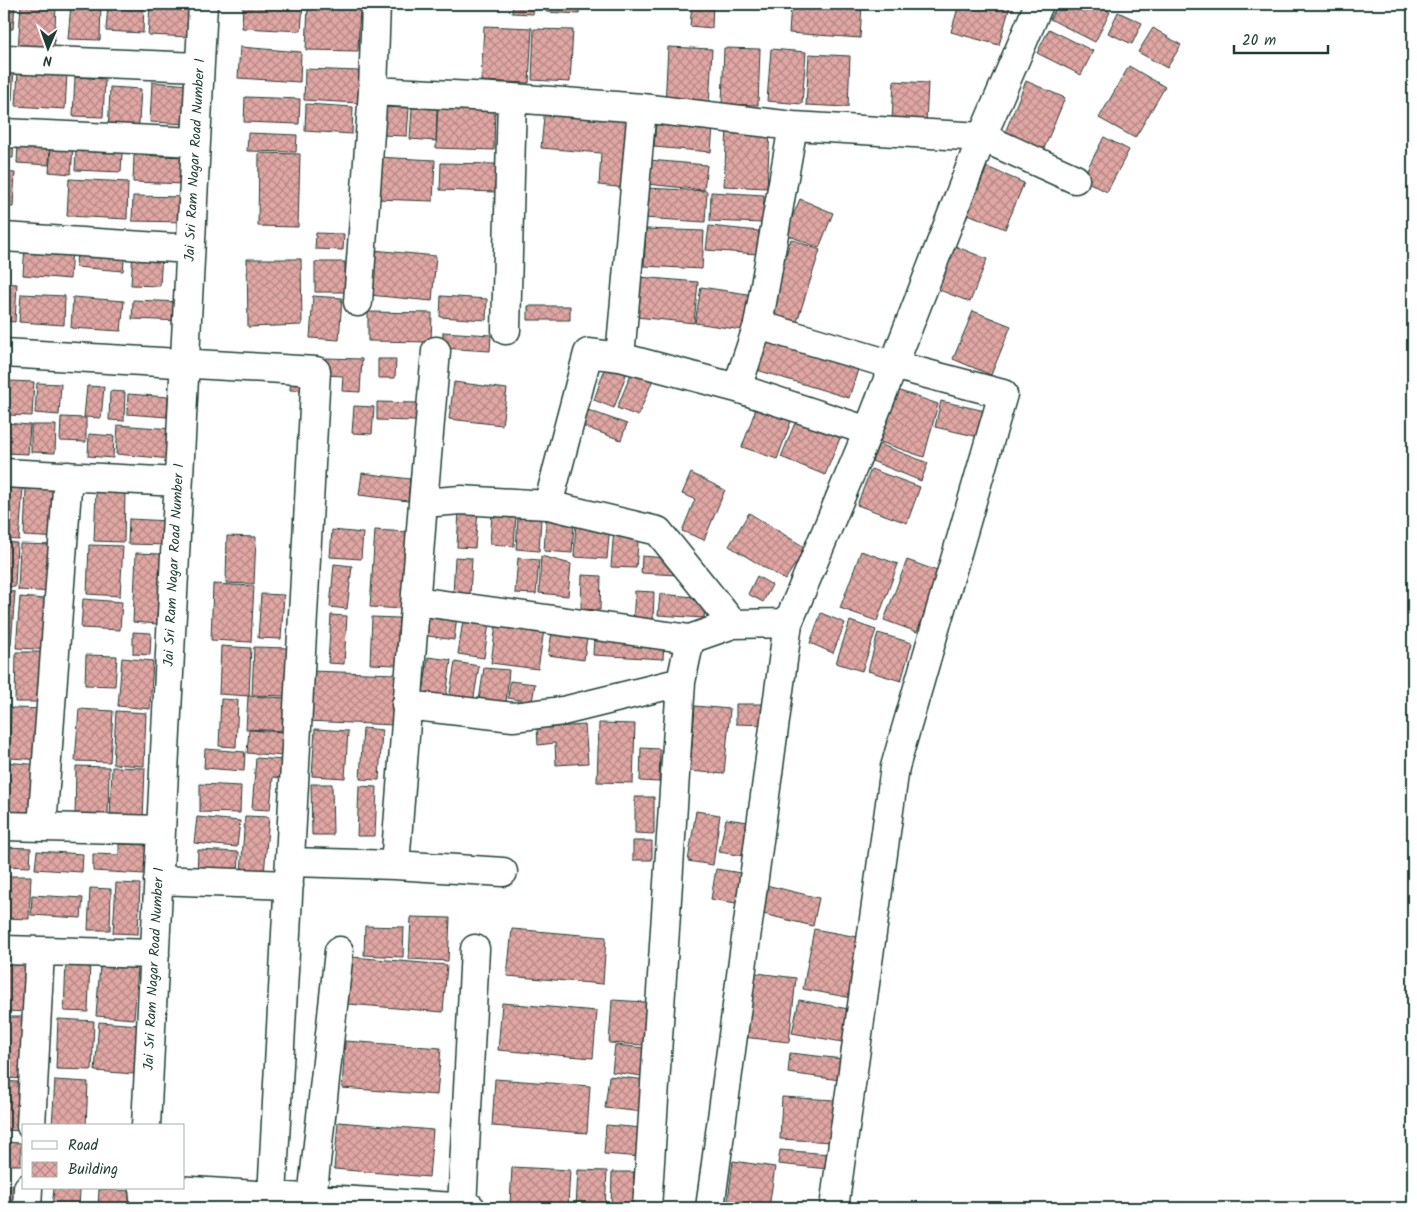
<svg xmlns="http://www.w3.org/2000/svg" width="1417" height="1212" font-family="Kalam,sans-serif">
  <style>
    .building { fill: url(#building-cross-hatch); stroke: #1f3d34 }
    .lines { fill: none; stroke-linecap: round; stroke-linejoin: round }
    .minor-casing { stroke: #1f3d34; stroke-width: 31 }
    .minor { stroke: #fff; stroke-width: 28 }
    .labels { text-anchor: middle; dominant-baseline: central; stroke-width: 4.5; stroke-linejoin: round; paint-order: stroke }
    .street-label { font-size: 14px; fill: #1f3d34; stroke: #fff }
  </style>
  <defs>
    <pattern id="building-cross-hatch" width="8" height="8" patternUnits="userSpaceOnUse" patternTransform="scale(1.25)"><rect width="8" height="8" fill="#e1a7a4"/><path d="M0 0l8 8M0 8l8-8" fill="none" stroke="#b68986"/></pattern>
  </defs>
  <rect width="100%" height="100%" fill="#fff"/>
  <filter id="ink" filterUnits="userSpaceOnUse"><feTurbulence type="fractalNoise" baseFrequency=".02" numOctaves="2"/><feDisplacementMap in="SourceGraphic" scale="10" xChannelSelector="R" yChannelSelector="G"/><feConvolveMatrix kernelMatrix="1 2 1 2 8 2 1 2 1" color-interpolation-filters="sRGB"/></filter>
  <g filter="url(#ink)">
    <path class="building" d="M4 4H15L13 29H4Z
      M21 4 56 5 54 52 18 50Z
      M71 4H101L100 40 68 39Z
      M108 4H144L143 33 106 31Z
      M150 4H192L190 37 148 35Z
      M243 4H303L301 31 242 28Z
      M308 4 360 5 358 51 306 50Z
      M513 4H534L533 14 512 13Z
      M546 4H580L579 14 546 12Z
      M692 4H713L712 28 690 26Z
      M791 4H862L860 38 789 33Z
      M959 4H1002L1010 6 999 45 951 32Z
      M1058 4H1095L1110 12 1095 42 1050 19Z
      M1118 12 1142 23 1132 44 1108 33Z
      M484 26 532 28 529 83 481 81Z
      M1153 28 1181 45 1167 68 1138 52Z
      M534 29 573 30 570 82 532 80Z
      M1049 29 1093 51 1081 75 1037 53Z
      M240 47 301 52 300 82 238 78Z
      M668 47 712 49 709 107 665 105Z
      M724 48 760 49 758 105 722 104Z
      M771 49 806 52 802 104 767 101Z
      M809 54 850 56 848 107 806 105Z
      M1129 66 1165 87 1135 138 1099 118Z
      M4 67 14 68 12 101H4Z
      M305 69 359 71 358 103 304 100Z
      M18 71 67 73 65 109 16 106Z
      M75 77 105 79 103 117 73 116Z
      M894 81 928 83 926 122 892 121Z
      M1026 81 1065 98 1043 151 1004 135Z
      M152 82 190 85 188 124 150 122Z
      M110 87 141 89 138 138 108 136Z
      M245 97 300 99 299 124 244 122Z
      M306 104 353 107 352 134 305 131Z
      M438 104 495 106 494 150 436 148Z
      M381 107 409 108 407 136 380 135Z
      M545 107 631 115 625 188 599 185 601 153 541 148Z
      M412 108 437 109 436 141 410 139Z
      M656 121 713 126 711 152 654 147Z
      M727 127 770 129 767 188 724 186Z
      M248 133 297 135 296 152 247 151Z
      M4 136 14 137 13 158 4 157Z
      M1104 137 1129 150 1107 192 1082 179Z
      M18 143 50 145 49 165 17 163Z
      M51 145 73 147 71 174 49 172Z
      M76 151 122 153 121 172 75 170Z
      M259 153 300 154 298 227 258 226Z
      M134 155 185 157 184 184 133 182Z
      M376 157 435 160 433 201 374 199Z
      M649 160 707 165 704 190 647 184Z
      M441 163 496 164 495 192 440 190Z
      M987 167 1024 183 1005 229 968 214Z
      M4 172 15 173 13 207 4 206Z
      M69 179 128 182 127 219 67 216Z
      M646 188 707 191 705 222 643 218Z
      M711 192 764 195 763 223 710 221Z
      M133 196 188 197V222L132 221Z
      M800 199 833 213 819 248 785 234Z
      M709 226 759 231 757 254 706 250Z
      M646 229 704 231 702 269 644 266Z
      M316 233 344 234 343 250 315 249Z
      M791 239 820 250 795 328 766 318Z
      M25 245 72 248 70 279 23 275Z
      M955 246 987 259 970 302 937 289Z
      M77 249 125 253 123 271 76 267Z
      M373 250 436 256 432 301 369 295Z
      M133 251 162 253 160 286 131 285Z
      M247 259H301L302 325 248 327Z
      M315 262H345V292H315Z
      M639 277 698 282 694 323 636 317Z
      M4 283 17 284 15 322 4 321Z
      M701 287 754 295 749 331 695 323Z
      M21 294 65 296 64 325 19 322Z
      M313 296 342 298 339 340 310 338Z
      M441 296 487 299 486 320 440 317Z
      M73 297 124 301 121 331 71 328Z
      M133 300 182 302 181 321 132 319Z
      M528 306H570V320H528Z
      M973 311 1011 326 991 375 953 359Z
      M368 312 432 313 431 342 368 341Z
      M443 332 491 335 490 351 442 348Z
      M767 335 860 363 849 398 757 370Z
      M325 358 362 359 360 392 342 391 343 376 325 375Z
      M378 359H396L395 378H378Z
      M607 362 628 369 614 408 594 400Z
      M633 369 654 377 638 416 617 408Z
      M291 371 311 391 290 390Z
      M10 381 34 382 32 416 8 415Z
      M454 382 507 389 502 425 449 419Z
      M37 383 61 384 59 415 35 413Z
      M87 386 104 387 101 418 84 417Z
      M897 390 938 404 924 457 880 442Z
      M110 391 125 392 124 421 109 420Z
      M128 394 168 397 167 417 127 414Z
      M941 401 985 411 979 437 935 427Z
      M377 402 417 403 416 421 377 420Z
      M758 403 793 416 777 459 742 447Z
      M354 406 374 407 372 434 352 433Z
      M585 409 627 424 621 440 579 425Z
      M799 413 843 431 825 475 781 457Z
      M61 417 86 418V442L60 441Z
      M5 423 30 425 28 454 4 453Z
      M31 425H56L55 453 31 452Z
      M118 425 173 429 171 459 116 454Z
      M89 434 114 436 113 458 88 456Z
      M879 444 928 463 921 481 872 461Z
      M871 469 920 487 907 523 857 505Z
      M362 473 410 479 408 501 359 495Z
      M691 473 725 490 704 540 682 531 695 499 682 494Z
      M4 486 23 487 19 540 4 539Z
      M26 488 62 490 60 538 24 536Z
      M96 491 125 492 124 542 94 541Z
      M459 510 478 511 475 548 457 547Z
      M492 513 516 514 514 546 490 544Z
      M749 513 806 548 785 580 729 546Z
      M518 517 541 519 539 551 516 549Z
      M129 519 169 521 168 545 128 544Z
      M546 520 574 522 572 553 544 551Z
      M576 521 610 524 607 559 574 557Z
      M614 528 639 530 636 568 611 567Z
      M332 530 363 533 361 559 330 557Z
      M375 530 409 532 404 609 370 607Z
      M227 536 256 537 254 584 226 583Z
      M4 542 17 543 15 587 4 586Z
      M20 544 56 545 54 592 18 590Z
      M89 545 123 546 120 596 87 594Z
      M861 551 898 564 877 621 840 608Z
      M136 553 161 554 157 624 133 622Z
      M541 556 571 564 568 596 539 593Z
      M642 556 679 559 678 575 641 573Z
      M455 557 472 558 470 596 453 595Z
      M518 558 539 560 536 594 515 593Z
      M907 560 940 572 917 632 884 620Z
      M334 564 352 566 347 609 330 607Z
      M582 575 601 576 600 610 581 609Z
      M757 576 772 585 763 602 748 594Z
      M213 584 254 586 251 642 211 640Z
      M4 591 15 592 11 645 4 644Z
      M635 591 654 592 653 623 633 622Z
      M261 594 284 595 281 639 258 638Z
      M660 594 706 598 704 618 658 615Z
      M20 597 57 600 53 650 16 648Z
      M83 599 122 602 120 630 81 628Z
      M425 612 457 616 454 640 422 635Z
      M821 613 845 623 833 653 810 643Z
      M331 615 347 616 344 664 328 663Z
      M372 617 399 618 396 665 370 664Z
      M463 620 489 623 484 658 458 654Z
      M850 621 876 630 862 671 836 663Z
      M496 624 544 630 538 669 491 663Z
      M133 632 151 633 150 655 133 654Z
      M552 633 587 637 584 660 548 655Z
      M878 633 912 643 901 681 868 671Z
      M594 638 664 642 663 659 593 655Z
      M221 646 251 648 249 696 219 694Z
      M254 647 288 648 286 696 252 695Z
      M4 650H9L7 702 4 701Z
      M16 652H49L48 702H15Z
      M86 655 117 656 115 686 85 685Z
      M428 657 451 660 446 697 423 694Z
      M122 658 153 661 150 709 118 706Z
      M455 662 479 666 473 703 449 699Z
      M484 668 509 670 506 703 479 700Z
      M310 671 396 674 394 725 307 721Z
      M510 681 535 684 532 702 508 698Z
      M248 696 287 698 285 731 246 729Z
      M221 699 238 700 236 747 219 746Z
      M736 704H769L768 725 736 724Z
      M695 706 730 709 724 774 690 771Z
      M11 708 47 709 46 760 9 758Z
      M79 709 113 711 110 762 75 761Z
      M116 711 146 713 144 766 113 764Z
      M599 723 635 724 633 783 597 782Z
      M585 725 588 763 556 765 555 743 538 745 537 728Z
      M363 728 382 730 379 780 360 779Z
      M315 729 348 731 345 778 312 776Z
      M249 730 286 732 284 756 247 753Z
      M641 748 660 749 659 782 640 781Z
      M205 749 245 752 244 771 204 768Z
      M256 758 284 760 282 778 273 777 270 810 252 809Z
      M4 762 41 765 38 815 4 813Z
      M76 766 109 767 108 819 75 818Z
      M112 767 145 768 143 821 110 820Z
      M200 784 241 786 240 813 200 812Z
      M311 784H332L333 835H312Z
      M359 786 377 787 375 836H357Z
      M635 797H654V834L635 833Z
      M696 811 720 815 713 865 688 861Z
      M245 816 269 817 264 874 241 873Z
      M197 817 240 821 237 847 194 843Z
      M726 819 749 822 743 856 719 852Z
      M633 841H652V860H633Z
      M119 844 146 845 145 874 93 871V854L119 855Z
      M4 847 31 848 30 867 4 866Z
      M198 850 239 852 238 880 197 878Z
      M37 851 83 854 82 872 35 869Z
      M716 869 741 873 736 903 711 899Z
      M5 876H31L29 919 4 918Z
      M116 883 140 884 138 934 113 933Z
      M762 884 819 898 813 926 755 912Z
      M90 888 111 889 110 930H88Z
      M32 895 83 898 81 918 31 915Z
      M411 917 450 918 448 961 409 959Z
      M365 926 404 927 403 957 364 955Z
      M512 929 606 937 603 984 507 976Z
      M814 929 863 938 852 998 803 989Z
      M352 957 447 965 443 1012 348 1004Z
      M4 960 31 961 28 1012 4 1011Z
      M66 961 90 962 88 1012 64 1011Z
      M100 965 138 967 134 1019 96 1016Z
      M749 972 796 978 789 1042 742 1037Z
      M612 1000 646 1002 643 1045 609 1043Z
      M799 1000 854 1010 848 1043 792 1033Z
      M502 1003 597 1011 593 1058 498 1050Z
      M4 1017H31L29 1079 4 1078Z
      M58 1019 94 1021 92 1070 56 1069Z
      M99 1022 139 1025 134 1074 95 1071Z
      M345 1041 441 1048 437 1095 342 1088Z
      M615 1045 645 1048 643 1076 612 1072Z
      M790 1053 843 1059 840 1080 788 1073Z
      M609 1076 648 1080 644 1112 605 1108Z
      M495 1079 590 1086 587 1133 492 1126Z
      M55 1080 88 1082 86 1126H52Z
      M4 1081 30 1083 24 1131 4 1130Z
      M782 1097 835 1100 833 1142 780 1139Z
      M338 1122 433 1130 429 1177 334 1169Z
      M606 1125 643 1128 641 1157 604 1154Z
      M4 1142 21 1143V1165H4Z
      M780 1150 829 1154 828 1169 778 1164Z
      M733 1161 775 1167 769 1208H727Z
      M512 1167 570 1170 568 1206 510 1204Z
      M578 1170 607 1171 605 1208H576Z
      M612 1172H634L633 1208H611Z
      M4 1184 21 1186 20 1208H4Z
      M54 1188 80 1190 79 1208H52Z
      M99 1189 131 1191 130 1208H98Z
      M182 1198 277 1208H181Z"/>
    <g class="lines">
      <g class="minor-casing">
        <path id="minor" d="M4 59 199 67
          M373 91 512 98 642 108 793 126 982 137 1075 179
          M4 133 196 142
          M4 237 190 249
          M358 302 373 91 376 4
          M758 325 893 365 1003 394 895 767 834 1208
          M506 330 512 98
          M4 353 316 371 272 1196
          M620 357 642 108
          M737 388 758 325 793 126
          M4 473 178 482
          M423 503 436 351
          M548 505 588 353 620 357 737 388 868 431
          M416 601 690 639
          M406 705 513 717 563 711 681 682
          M4 826 161 830
          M42 827 68 476
          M290 862 395 865 503 872
          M395 865 423 503 461 500 548 505 658 531 733 624
          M158 880 289 885
          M4 950 155 954
          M31 1126 40 951
          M146 1126 203 4
          M312 1199 339 951
          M27 1208 28 1188
          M145 1208 143 1188 471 1208
          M462 1208 475 949
          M647 1208 681 682 690 639 733 624 788 623
          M710 1208 788 623 868 431 982 137 1039 4"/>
      </g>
      <use href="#minor" class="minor"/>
    </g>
  </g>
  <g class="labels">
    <g class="street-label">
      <text transform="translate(195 160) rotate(-87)">Jai Sri Ram Nagar Road Number 1</text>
      <text transform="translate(174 565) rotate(-87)">Jai Sri Ram Nagar Road Number 1</text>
      <text transform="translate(154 969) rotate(-87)">Jai Sri Ram Nagar Road Number 1</text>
    </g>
  </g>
  <rect width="1417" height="1212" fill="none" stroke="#fff" stroke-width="20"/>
  <rect x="10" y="10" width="1397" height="1192" fill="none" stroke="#1f3d34" stroke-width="2" filter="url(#ink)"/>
  <rect x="22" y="1124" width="162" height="65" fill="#ffffff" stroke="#a5b1ae"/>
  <rect x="32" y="1141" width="25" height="8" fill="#ffffff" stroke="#a5b1ae"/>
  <text x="68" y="1150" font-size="15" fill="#1f3d34">Road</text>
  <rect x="32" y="1162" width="25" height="15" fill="url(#building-cross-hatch)" stroke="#a5b1ae"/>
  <text x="68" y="1174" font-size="15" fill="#1f3d34">Building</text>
  <g transform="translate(48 48) rotate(182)" stroke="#ffffff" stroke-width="4" paint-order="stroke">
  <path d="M0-4L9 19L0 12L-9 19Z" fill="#1f3d34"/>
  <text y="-8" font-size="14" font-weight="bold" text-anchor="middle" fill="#1f3d34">N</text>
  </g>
  <path d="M1234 45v8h94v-8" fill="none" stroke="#1f3d34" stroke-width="2.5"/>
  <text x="1242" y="45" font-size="15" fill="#1f3d34" stroke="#ffffff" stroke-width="4" paint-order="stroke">20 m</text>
</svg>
